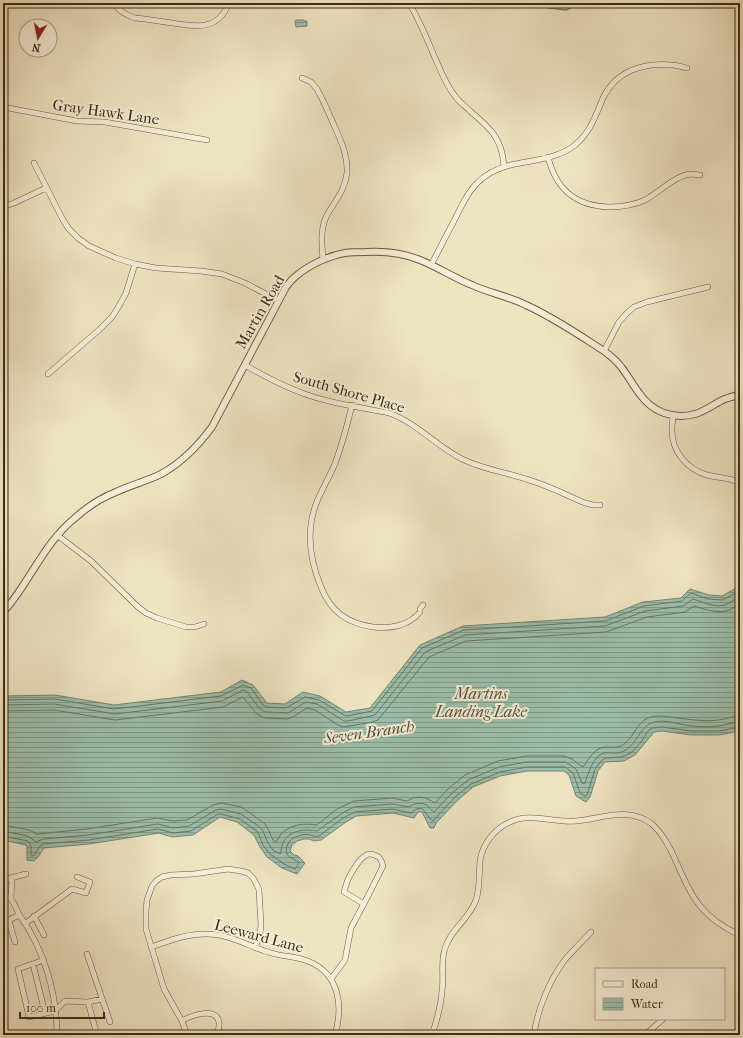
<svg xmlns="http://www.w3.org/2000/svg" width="743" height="1038" font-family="'IM FELL French Canon',serif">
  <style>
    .water { fill: url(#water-rules); stroke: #768470 }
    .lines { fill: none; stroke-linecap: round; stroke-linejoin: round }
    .shore { stroke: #6c7560; stroke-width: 1 }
    .stream { stroke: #768470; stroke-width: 1.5 }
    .minor-casing { stroke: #6a5940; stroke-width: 6 }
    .tertiary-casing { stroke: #6a5940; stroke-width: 8 }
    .minor { stroke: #f5edd7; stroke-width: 5 }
    .tertiary { stroke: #f5edd7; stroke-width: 6 }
    .labels { text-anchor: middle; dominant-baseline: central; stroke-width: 4; stroke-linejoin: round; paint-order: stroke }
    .street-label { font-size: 15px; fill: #3e2b15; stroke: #f5edd7 }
    .water-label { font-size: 16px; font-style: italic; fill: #55503b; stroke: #f5edd7 }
  </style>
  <defs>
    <pattern id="water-rules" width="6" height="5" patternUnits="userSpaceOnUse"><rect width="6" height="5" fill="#9bbfac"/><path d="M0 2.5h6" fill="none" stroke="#809b8b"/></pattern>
  </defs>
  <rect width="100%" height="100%" fill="#efe4c2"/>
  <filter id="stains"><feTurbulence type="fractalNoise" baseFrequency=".005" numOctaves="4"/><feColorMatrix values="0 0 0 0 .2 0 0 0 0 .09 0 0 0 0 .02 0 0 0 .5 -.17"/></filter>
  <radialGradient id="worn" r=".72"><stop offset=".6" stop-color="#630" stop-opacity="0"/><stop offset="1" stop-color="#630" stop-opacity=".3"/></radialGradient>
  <path class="water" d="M297 20H304L305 21H307V26L296 27 295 21Z
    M740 586V731L719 735H691L662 731 654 732 635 755 624 761 605 762 598 771 590 797 586 802 576 796 569 775 564 771H527L500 776 473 787 458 800 436 823 434 828H430L422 812H418L414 818 393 813 356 816 346 822 321 840 314 841 309 839H304L297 841 292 845 290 851 294 855 298 856 305 863 297 874 282 868 267 857 260 847 254 835 237 822 220 817 193 835 172 837 159 833 89 844 44 848 38 857 34 861 27 860V847L26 845 3 840V696L55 695 114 705 221 692 242 680 253 685 267 703 285 704 303 692 320 696 346 712 370 708 420 645 463 626 605 617 643 602 681 598 690 589 709 595 722 596Z"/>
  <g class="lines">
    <path class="shore" d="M3 700 55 699 114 709 221 696 243 685 251 688 263 705 266 707 286 708 305 697 319 700 344 715 347 716 372 711 422 648 464 630 605 621 644 606 682 601 691 593 708 599 722 600 740 591
      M3 705 54 704 115 714 222 701 243 690 247 692 260 709 265 712 288 713 306 702 317 704 344 721H348L371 716 375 715 425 652 465 635 605 626 645 611 683 606 693 599C702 602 716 608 725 605 730 603 735 599 740 596
      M3 711 54 710 115 720 223 707 243 697 256 713 264 718 288 719 293 717 307 708 315 710 338 725 344 727 372 722 378 720 429 657 466 641 606 632 647 617 685 612 694 606C704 609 715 613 726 611 731 610 736 606 740 603
      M3 825 29 830 37 834 87 829 157 818 173 821 187 820 213 805 222 803 241 807 246 810 265 824 268 829 273 840 276 842C278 840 279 837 281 834 291 824 304 823 317 825L337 809 354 801 392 798 407 801 413 798 419 797 426 798 435 803 448 789 465 775 498 761 526 756H564L572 759 581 766 583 767C589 759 594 748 605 747 610 747 616 748 621 746 633 740 636 723 648 718 655 715 663 716 670 717 686 719 703 722 719 720 726 719 733 716 740 716
      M3 831 28 836 36 842 43 839 88 835 158 824 173 828 189 826 216 810 221 809 241 814 260 827 263 831 268 843 273 850 280 854 281 853C281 837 293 830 308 830 311 830 314 831 317 831L341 814 354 807 392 804 409 807C415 803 423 801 429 807 430 809 432 811 434 812L451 794 468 780 499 767 526 762H565L569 764 576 769 582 783 584 784 585 783C588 774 593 756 604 753 610 752 616 754 622 752 636 746 639 730 649 724 662 717 679 725 692 726 700 727 711 727 719 726 726 725 733 722 740 722
      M3 836 28 841 31 846V855L33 856C37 853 38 846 43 844L89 840 158 829 173 833 191 831 218 814H221L240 819 258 832 263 845 270 854 284 864 295 869 299 863C296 859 290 859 287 854 286 851 286 847 288 844 291 837 303 833 310 835 314 836 315 837 319 836L343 818 355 812 392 809 411 813C425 801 424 815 433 821L455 797 471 784 500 772 527 767H565L573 773 580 793 585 796 587 795 595 769 602 760 606 758 622 757 632 752 641 742 648 731 652 728 662 727 691 731H719L740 727"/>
    <path class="stream" d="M527 3 550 8 566 10 581 3
      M687 3C704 8 719 8 736 3"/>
    <g class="minor-casing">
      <path id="minor" d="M113 3C119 11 125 15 135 18 147 19 159 21 172 23 196 27 218 31 229 3
        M409 3C420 21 427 39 435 58 441 71 446 85 455 96 459 102 465 106 470 111 490 128 502 138 504 166
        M302 78 311 82 317 89C323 100 328 111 333 123 340 139 348 154 347 173 345 191 334 202 326 217 320 231 322 245 323 260
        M3 107 77 121 105 122 207 140
        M548 157C556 189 575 206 609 207 622 207 634 205 645 200 658 193 676 175 691 174 694 174 697 175 700 175
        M34 163 63 220 69 229 78 238 89 246 116 258 135 264 156 268 201 271 222 274 245 283 279 301
        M3 207 14 203 46 188
        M431 265C439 250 446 236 454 221 469 190 478 172 515 164 535 160 559 158 575 145 590 133 596 115 603 98 616 71 643 62 672 65 677 65 682 67 687 68
        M604 351 619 322 627 313 634 307 647 302 708 287
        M245 365C262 375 279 384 297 391 326 403 359 407 389 413 417 423 436 446 462 459 482 469 504 472 526 479 547 485 566 495 585 503L593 505H600
        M48 374 99 330 112 317 119 306 126 293 135 264
        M352 405C347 426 342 446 334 466 329 477 323 488 318 499 305 529 309 558 321 587 331 612 347 623 373 627 390 629 409 626 420 612V609L423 605
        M673 416C673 420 672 424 672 428 671 450 686 469 707 475 718 478 729 477 740 483
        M57 535 91 561 138 607 146 613 157 618 186 627H195L204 624
        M3 880 26 874
        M3 895C5 896 9 897 11 899 15 904 17 911 20 916 44 949 57 994 57 1035
        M11 899 12 878
        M34 916 44 935
        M9 921 15 942
        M3 923 19 915
        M26 923 72 889 86 893 90 882 77 877
        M151 947C169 941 188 933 207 934 229 934 248 946 268 952 282 957 297 956 310 962 340 975 343 1007 335 1035
        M87 954 110 1022
        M44 960 18 969 29 1017 55 1011 65 1001 88 1002 102 999
        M33 964 45 1013
        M331 979 345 960 351 928 369 894 383 866C382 862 381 858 377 856 373 854 368 853 365 856 359 859 349 876 347 882 346 885 345 889 344 892L364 904
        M88 1002 97 1035
        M182 1021C190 1016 216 1006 219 1022 220 1026 218 1031 217 1035
        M187 1035 182 1021 164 989 146 929V912L147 900 152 886 156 881 162 877 171 875 194 874 228 869 241 871 248 873 253 878 257 885 259 890 261 925 260 934 255 948
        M432 1035C437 1020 441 1006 442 991 444 978 441 964 444 952 448 931 469 920 476 900 480 888 479 875 480 861 482 845 494 829 510 822 531 812 553 823 576 821 601 819 628 806 652 824 663 834 669 846 675 859 692 897 700 917 740 935
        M534 1035C537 1011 549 981 564 961 572 951 582 942 591 932
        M645 1035 663 1019"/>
    </g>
    <g class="tertiary-casing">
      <path id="tertiary" d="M3 612C13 602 20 590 28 578 42 556 55 534 75 518 87 507 101 498 116 492 131 485 147 481 161 474 183 462 198 446 212 427L286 287C289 283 292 279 296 276 309 265 328 256 345 253 352 252 359 252 366 252 385 251 403 253 420 260 438 267 454 278 472 285 489 293 508 296 526 305 553 317 579 335 604 351 611 356 617 361 622 368 628 376 633 385 639 393 652 412 673 420 695 414 706 411 715 403 725 399 730 397 735 396 740 395"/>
    </g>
    <use href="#minor" class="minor"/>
    <use href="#tertiary" class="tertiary"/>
  </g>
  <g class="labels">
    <g class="street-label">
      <text transform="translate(106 112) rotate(8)">Gray Hawk Lane</text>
      <text transform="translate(260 312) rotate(-60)">Martin Road</text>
      <text transform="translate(349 392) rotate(16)">South Shore Place</text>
      <text transform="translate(259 936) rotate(15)">Leeward Lane</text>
    </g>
    <g class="water-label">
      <text x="481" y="693">Martins<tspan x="481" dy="18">Landing Lake</tspan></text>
      <text transform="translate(369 732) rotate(-8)">Seven Branch</text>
    </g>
  </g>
  <rect width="743" height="1038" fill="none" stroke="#efe4c2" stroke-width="16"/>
  <rect x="4" y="4" width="735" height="1030" fill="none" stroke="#3e2b15" stroke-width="2"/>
  <rect x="8" y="8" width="727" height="1022" fill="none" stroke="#3e2b15"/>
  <rect x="595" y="968" width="130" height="52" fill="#f5edd7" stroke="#ac9f89"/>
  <rect x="603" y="981" width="20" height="6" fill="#f5edd7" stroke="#ac9f89"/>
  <text x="631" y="988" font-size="12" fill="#3e2b15">Road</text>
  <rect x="603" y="998" width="20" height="12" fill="url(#water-rules)" stroke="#ac9f89"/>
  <text x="631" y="1008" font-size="12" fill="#3e2b15">Water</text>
  <g transform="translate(38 38) rotate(190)"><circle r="19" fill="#f5edd7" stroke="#ac9f89"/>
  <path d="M0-3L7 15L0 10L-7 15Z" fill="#8f2418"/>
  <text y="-6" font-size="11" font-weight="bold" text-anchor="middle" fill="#3e2b15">N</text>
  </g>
  <path d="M20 1012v6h84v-6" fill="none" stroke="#3e2b15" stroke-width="2"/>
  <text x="26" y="1012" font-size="12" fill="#3e2b15" stroke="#f5edd7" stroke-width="3" paint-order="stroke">100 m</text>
  <rect width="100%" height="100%" filter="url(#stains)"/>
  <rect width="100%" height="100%" fill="url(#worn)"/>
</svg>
